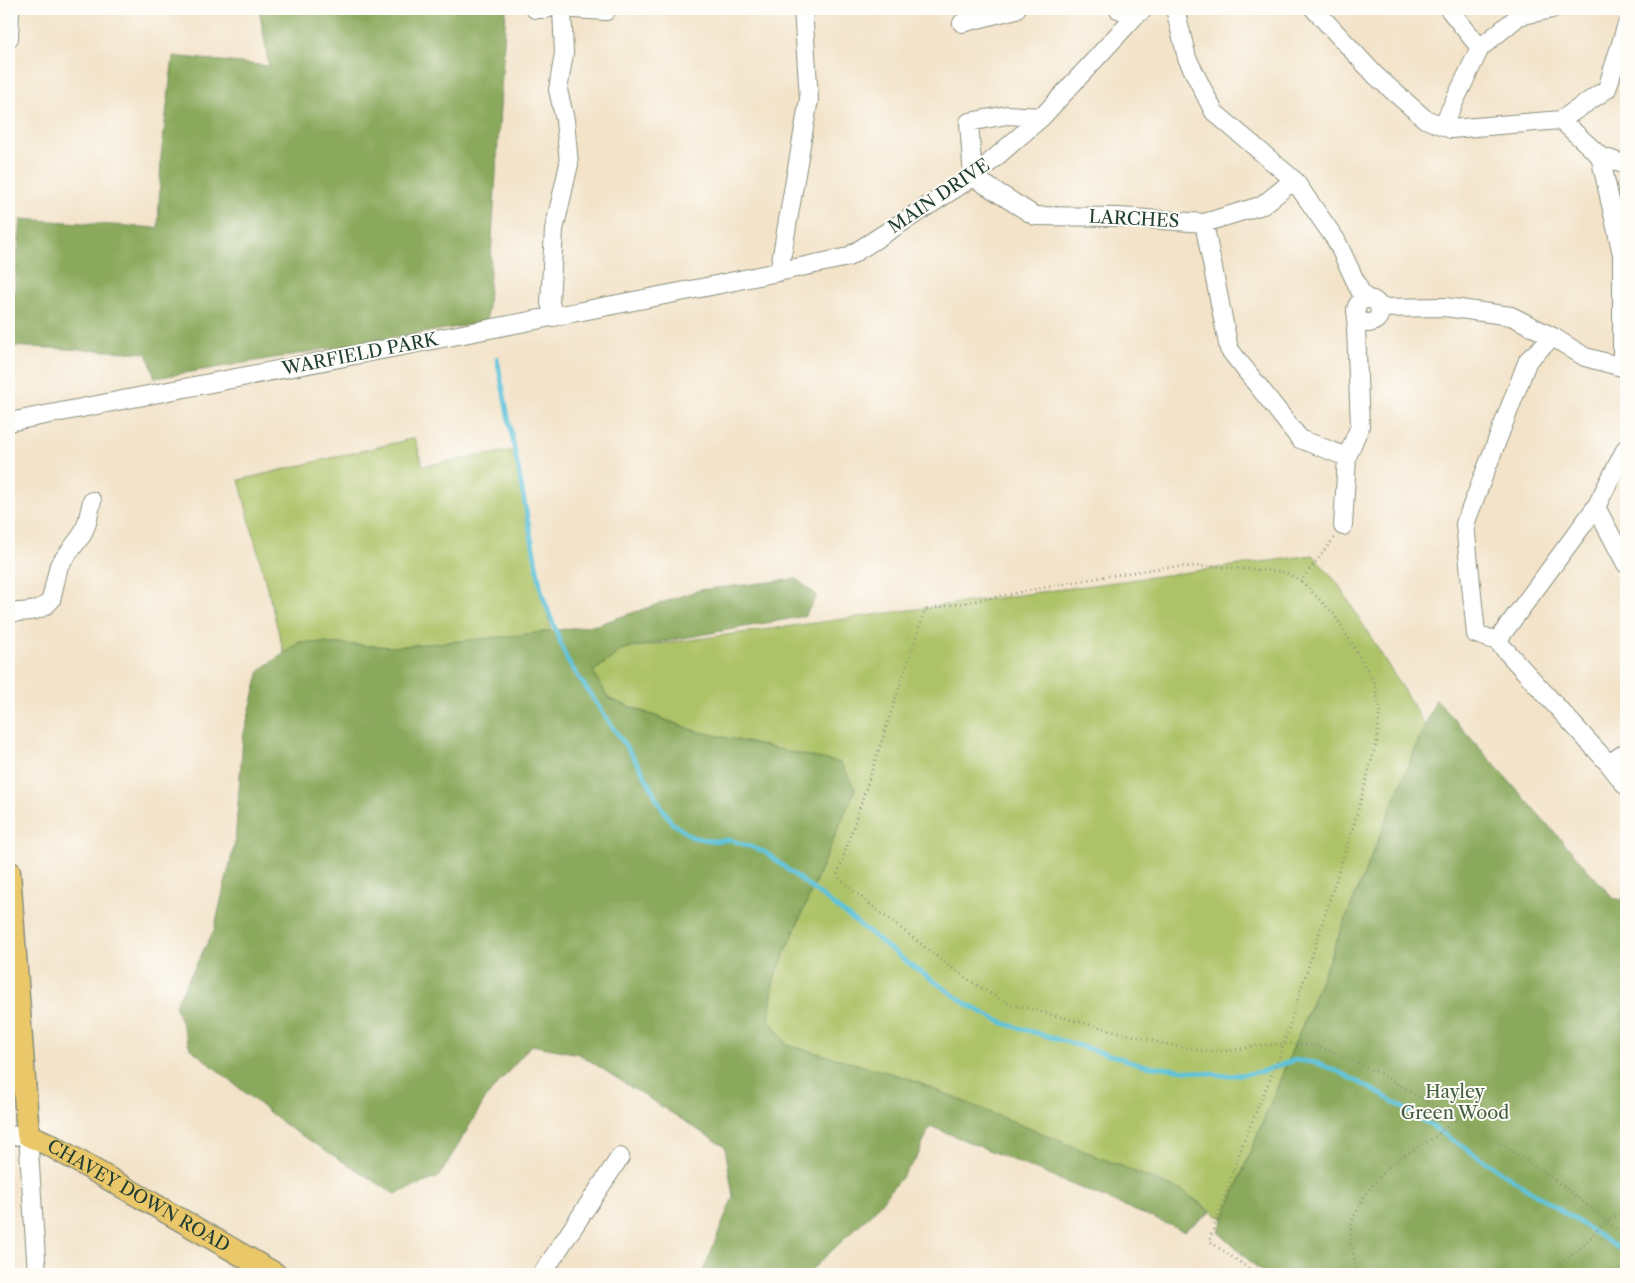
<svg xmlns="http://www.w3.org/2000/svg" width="1635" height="1283" font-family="'Libre Caslon Text',serif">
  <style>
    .green { fill: #aec368; stroke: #66804e }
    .forest { fill: #8aa95c; stroke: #547348 }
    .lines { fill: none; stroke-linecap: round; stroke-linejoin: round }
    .stream { stroke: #5dc3da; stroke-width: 4.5 }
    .minor-casing { stroke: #89907e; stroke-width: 20 }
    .major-casing { stroke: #89907e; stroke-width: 25 }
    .path { stroke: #89907e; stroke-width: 2.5; stroke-dasharray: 1 4; stroke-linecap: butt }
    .minor { stroke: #fff; stroke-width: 18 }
    .major { stroke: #eac769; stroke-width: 22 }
    .labels { text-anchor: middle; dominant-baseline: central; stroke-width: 4; stroke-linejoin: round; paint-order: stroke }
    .street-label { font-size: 18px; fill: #1f3d34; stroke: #fdfcf7 }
    .park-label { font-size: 18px; fill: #435e41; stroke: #fdfcf7 }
  </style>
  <rect width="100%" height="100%" fill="#fdfcf7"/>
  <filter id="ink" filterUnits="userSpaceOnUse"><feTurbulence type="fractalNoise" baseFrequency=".02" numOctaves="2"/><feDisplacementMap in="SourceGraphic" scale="10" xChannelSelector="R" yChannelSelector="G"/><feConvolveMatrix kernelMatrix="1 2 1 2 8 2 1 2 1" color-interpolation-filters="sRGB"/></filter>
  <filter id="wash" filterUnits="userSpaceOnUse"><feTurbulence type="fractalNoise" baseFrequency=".0096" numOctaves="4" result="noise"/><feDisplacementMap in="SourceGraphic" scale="20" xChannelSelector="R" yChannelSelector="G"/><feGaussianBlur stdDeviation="1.12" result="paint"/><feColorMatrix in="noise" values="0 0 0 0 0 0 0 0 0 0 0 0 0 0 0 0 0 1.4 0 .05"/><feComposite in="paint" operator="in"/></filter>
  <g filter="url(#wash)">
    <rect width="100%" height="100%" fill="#f3e3c9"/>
    <path class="green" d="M415 438 423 466 514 450 551 631 512 636 394 647 300 642 284 653 239 480Z
      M1313 555 1338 584 1425 725 1223 1219 1184 1192 904 1077 787 1045 769 1019 774 979 855 789 609 699 593 672 623 649Z"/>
    <path class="forest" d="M259 9H506L487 322 155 378 147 353 9 346 21 219 158 228 161 157 173 56 269 66Z
      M797 579 817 596 805 616 623 649 593 672 609 699 692 730 841 763 855 789 774 979 769 1019 787 1045 904 1077 1184 1192 1211 1212 1184 1231 930 1126 917 1158 873 1212 807 1274H702L733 1197 725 1147 579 1054 531 1045 486 1098 439 1177 395 1194 285 1125 190 1048 175 1005 214 930 235 842 243 737 260 670 300 642 394 647 512 636 597 625 699 590Z
      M1436 699 1613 898 1626 901V1274H1264L1218 1232Z"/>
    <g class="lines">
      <path class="stream" d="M497 358 542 594 567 660 642 770 660 805 672 823 692 837 712 841 731 840 765 852 907 962 968 1005 1003 1023 1143 1065 1228 1076 1260 1072 1295 1060 1317 1063 1341 1073 1379 1093 1413 1114 1626 1253"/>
    </g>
  </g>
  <g filter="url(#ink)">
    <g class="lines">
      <g class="minor-casing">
        <path id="minor" d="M535 9H547
          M574 9 606 11
          M1118 9 1136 15
          M1175 9 1187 58 1214 112 1294 180 1336 240 1361 293 1367 299
          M1314 9 1376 76 1425 119 1451 129 1561 120 1607 89 1626 27
          M1449 9 1480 48
          M962 23 1016 9
          M9 38 10 9
          M1042 117 1007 115 969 122 973 177 1035 216 1119 217 1204 223 1263 205 1294 180
          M1561 120 1600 156 1622 254V367
          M1443 125 1480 48 1519 16 1552 9
          M1600 156 1626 165
          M1204 223 1229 349 1300 439 1347 457 1343 526
          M779 272 809 99 803 9
          M1356 311a12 12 0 1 1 24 0a12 12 0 1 1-24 0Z
          M1379 308 1445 307 1511 316 1553 337 1585 357 1622 367 1626 369
          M554 317 550 303 554 230 569 164 565 120 558 90 564 53 562 9
          M1553 337 1528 360 1465 524 1476 634 1497 641 1609 764 1626 786
          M9 422 711 286 848 257 973 177 1042 117 1136 15 1144 9
          M1347 457 1360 426 1356 329 1357 317
          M1596 507 1626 564
          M9 613C24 611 41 613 51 600L59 565 82 535 87 523 92 501
          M1497 641 1596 507 1626 448
          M1609 764 1626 752
          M9 1136 28 1135 37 1274
          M542 1274 620 1157"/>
      </g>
      <g class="major-casing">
        <g id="major">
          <path id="s1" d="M9 872 28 1135 50 1145 275 1274"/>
        </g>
      </g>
      <path class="path" d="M1301 581 1284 572 1208 566 1166 567 1102 577 925 610 837 876C861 898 886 917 912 937 942 961 973 985 1007 1003L1165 1044 1204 1051H1229L1259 1045 1284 1044H1304L1326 1049 1377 1072 1517 1154 1566 1188 1607 1221 1626 1212
        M1257 1274 1209 1241 1243 1143 1280 1055 1354 824 1377 741 1380 708 1374 682 1335 615 1301 581 1335 537
        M1358 1274 1350 1238 1352 1221 1364 1196 1385 1170 1403 1156 1433 1138 1458 1118
        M1549 1274C1560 1263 1573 1255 1585 1244 1593 1236 1598 1227 1607 1221L1626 1236"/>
      <use href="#minor" class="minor"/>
      <use href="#major" class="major"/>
    </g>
  </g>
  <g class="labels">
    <g class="street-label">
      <text transform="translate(939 196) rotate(-34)">MAIN DRIVE</text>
      <text transform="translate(1134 219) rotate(3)">LARCHES</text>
      <text transform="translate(360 354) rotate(-11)">WARFIELD PARK</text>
      <text stroke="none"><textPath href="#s1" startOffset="390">CHAVEY DOWN ROAD</textPath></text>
    </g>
    <g class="park-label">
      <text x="1455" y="1092">Hayley<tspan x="1455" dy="21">Green Wood</tspan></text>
    </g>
  </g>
  <rect width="1635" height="1283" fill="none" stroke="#fdfcf7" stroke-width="30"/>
</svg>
